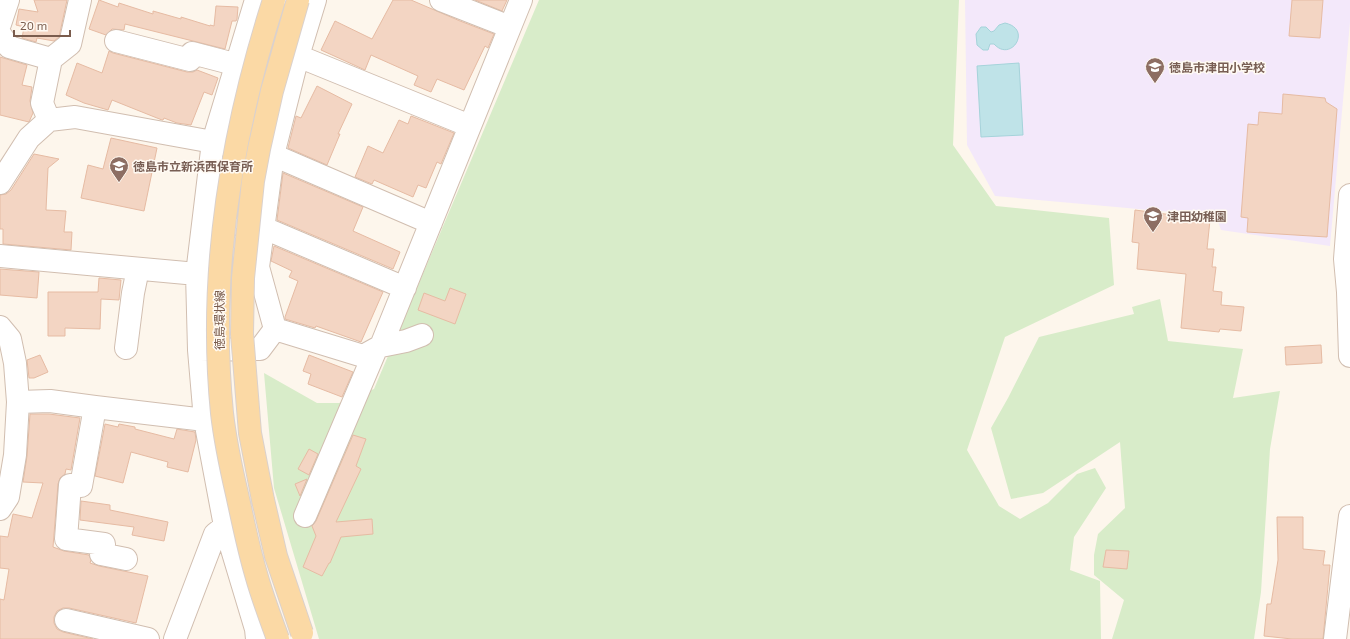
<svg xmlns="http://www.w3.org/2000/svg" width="1350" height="639" font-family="'Exo 2','Noto Sans JP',sans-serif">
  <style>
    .education { fill: #f3e8fa }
    .green { fill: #d8ecc9 }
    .water { fill: #bfe3e8; stroke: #a5d3da }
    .building { fill: #f3d5c3; stroke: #e6bba3 }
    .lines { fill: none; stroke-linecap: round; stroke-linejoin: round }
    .minor-casing { stroke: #d1beb0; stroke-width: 24 }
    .minor { stroke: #fff; stroke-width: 22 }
    .major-bridge-casing { stroke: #dad1cd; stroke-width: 24; stroke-linecap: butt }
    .major-bridge { stroke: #fbd9a5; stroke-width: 22 }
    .labels { text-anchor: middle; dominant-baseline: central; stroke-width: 3; stroke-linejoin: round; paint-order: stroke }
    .education-label { font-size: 12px; font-weight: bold; fill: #785e54; stroke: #fffaf3; text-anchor: start }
    .street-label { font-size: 12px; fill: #7a5c4d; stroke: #fffaf3 }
  </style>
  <rect width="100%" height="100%" fill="#fdf6ec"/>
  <path class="education" d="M965 0H1350V22L1330 246 1221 230 1216 216 995 196 967 145Z"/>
  <path class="green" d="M539 0H959L953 145 996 206 1109 218 1114 285 1005 337 967 450 999 506 1020 519 1048 503 1077 474 1095 468 1106 488 1074 537 1070 570 1100 581 1101 639H319L274 488 264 373 317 403H339L374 389Z
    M1160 299 1168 341 1243 349 1233 398 1280 391 1270 449 1261 592 1254 639H1112L1124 600 1094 575V555L1098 534 1125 508 1120 442 1043 493 1011 499 991 428 1008 398 1039 337 1134 314 1132 307Z"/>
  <path class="water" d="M1005 23C1033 29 1011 63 994 44H990L988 50H983L977 45 976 34 981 27H986L991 32 994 31 999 25Z
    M1019 63 1023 135 981 137 977 66Z"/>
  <path class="building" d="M34 0H67L59 37 54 41 37 38 36 42 22 38 24 27 16 25 19 9 38 12Z
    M99 0 118 7 119 3 153 14V11L181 19V17L210 26V25L214 26 216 6 238 7 237 19 236 21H232L225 49 125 24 124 30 112 29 106 35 89 29Z
    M393 0H411L460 21 494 34 488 48 485 46 464 90 437 79 431 92 414 85 418 76 371 55 365 70 321 50 335 21 372 39Z
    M475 0H507L502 11Z
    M1292 0H1323L1320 38 1289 36Z
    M109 51 113 53 187 72H193L197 70 218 78 212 95 204 92 191 125 177 123 164 118 163 120H162L112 100 108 110 84 103 66 95 77 63 102 73Z
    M0 57 27 65 22 85 32 87 30 101 33 113 29 122 0 115Z
    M317 86 352 104 338 134H340L327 165 288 148 296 116 301 118Z
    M1283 94 1325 98 1326 102 1337 109 1327 237 1247 232 1248 218 1241 217 1248 124 1258 125 1259 112 1282 114Z
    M411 116 454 133 441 164 437 162 426 188 418 185 413 197 374 180 372 184 355 177 368 146 383 153 399 120 408 124Z
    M111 138 157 148 144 211 81 198 88 165 103 169Z
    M34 154 59 159 48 168 46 210 66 211 64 232H72L71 250 3 244V229H0V195L6 194 11 190Z
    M283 173 363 207 353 231 400 252 393 269 277 220Z
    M1135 210 1210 220 1207 249H1214L1212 267H1216L1213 291 1222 292 1221 305 1244 307 1241 331 1220 329 1219 332 1181 328 1186 274 1137 269 1139 243 1132 242Z
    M274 246 383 292 361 342 316 326 315 328 285 319V317L298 281 289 277 292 271 271 261Z
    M0 269 39 272 37 298 0 295Z
    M99 278 121 280 119 300 101 299 100 329 65 328V336H48V292H98Z
    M450 288 466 294 455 324 418 310 424 293 445 301Z
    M1321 345 1322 363 1286 365 1285 347Z
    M40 355 48 372 34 378H29L27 360Z
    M309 355 353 372 342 397 308 384 311 374 303 371Z
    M30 414H49L80 418 71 470 66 469 65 474 60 478 58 484 53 547 64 551 89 555 91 560 90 563 99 566 148 576 136 623 69 608H63L57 611 54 617V623L57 629 63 632 93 639H0V599L4 600 9 569 0 568V536L8 537 13 514 32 518 43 483 23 482 27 456Z
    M105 424 118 427 119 424 135 427V429L174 439 177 429 195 432 196 440 188 472 167 467 168 462 131 452 123 483 95 476Z
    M353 435 366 439 356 466 361 469 336 522 372 519 373 534 341 537 330 563H329L322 576 303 567 316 536 312 526 316 521Z
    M309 449 318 454 309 475 298 469Z
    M307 479 300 496 295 484Z
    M81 501 110 505V510L168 522 164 541 132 535 134 527 80 520Z
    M1277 517H1303V549L1325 551 1323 565H1330L1323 639H1292L1264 636 1267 604H1271L1278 560Z
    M1106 550 1129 551 1127 569 1103 567Z"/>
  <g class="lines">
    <g class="minor-casing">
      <path id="minor" d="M256 0 213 142 197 274 199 350 205 420 225 526 256 629 257 639
        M441 0 510 27
        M0 24 8 0
        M0 34 9 47 51 59 70 44 80 0
        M245 37 298 56 470 126
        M116 41 190 60 192 53 238 65
        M49 120 42 103 51 59
        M0 183 29 138 49 120 75 117 213 142 273 155 431 223
        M1350 195 1345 259 1348 292 1350 356
        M207 219 264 228 405 288
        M0 256 197 274
        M0 327 10 339 15 363 18 402 15 455 8 497 0 509
        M275 329 363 356 381 346 521 0
        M381 346 406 341 422 335
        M126 348 133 293 138 269
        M200 350 260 349 275 329 258 267 273 155 298 56 315 0
        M18 402 50 401 95 407 205 420
        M95 407 81 486 70 485 66 539 104 544 101 554 126 559
        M305 516 376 349
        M66 620 148 639
        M175 639 215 534 225 526
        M1335 639 1350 516"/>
    </g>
    <use href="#minor" class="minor"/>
    <g class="major-bridge-casing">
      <path id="major-bridge" d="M274 0C231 134 208 273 222 413 225 440 231 468 237 494 243 521 248 547 256 574 262 596 270 617 278 639
        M298 0 272 91 259 149 253 181 243 278 242 334 250 433 263 500 276 556 302 633"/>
    </g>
    <use href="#major-bridge" class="major-bridge"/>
  </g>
  <defs>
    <g id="school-pin" transform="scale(1)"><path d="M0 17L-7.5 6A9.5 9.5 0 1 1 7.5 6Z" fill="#8d6e63" stroke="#fffaf3"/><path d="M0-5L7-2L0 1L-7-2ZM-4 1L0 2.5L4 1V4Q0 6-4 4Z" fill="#fff"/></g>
  </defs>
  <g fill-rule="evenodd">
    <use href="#school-pin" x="1155" y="67"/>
    <use href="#school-pin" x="119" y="166"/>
    <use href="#school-pin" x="1153" y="216"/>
  </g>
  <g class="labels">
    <g class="education-label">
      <text x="1169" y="67">徳島市津田小学校</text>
      <text x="133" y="166">徳島市立新浜西保育所</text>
      <text x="1167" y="216">津田幼稚園</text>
    </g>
    <g class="street-label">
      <text transform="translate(219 320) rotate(-90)">徳島環状線</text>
    </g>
  </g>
  <path d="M14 30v6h56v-6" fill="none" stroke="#7a5c4d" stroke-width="2"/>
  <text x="20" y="30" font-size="12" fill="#7a5c4d" stroke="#fffaf3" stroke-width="3" paint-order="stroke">20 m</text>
</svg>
